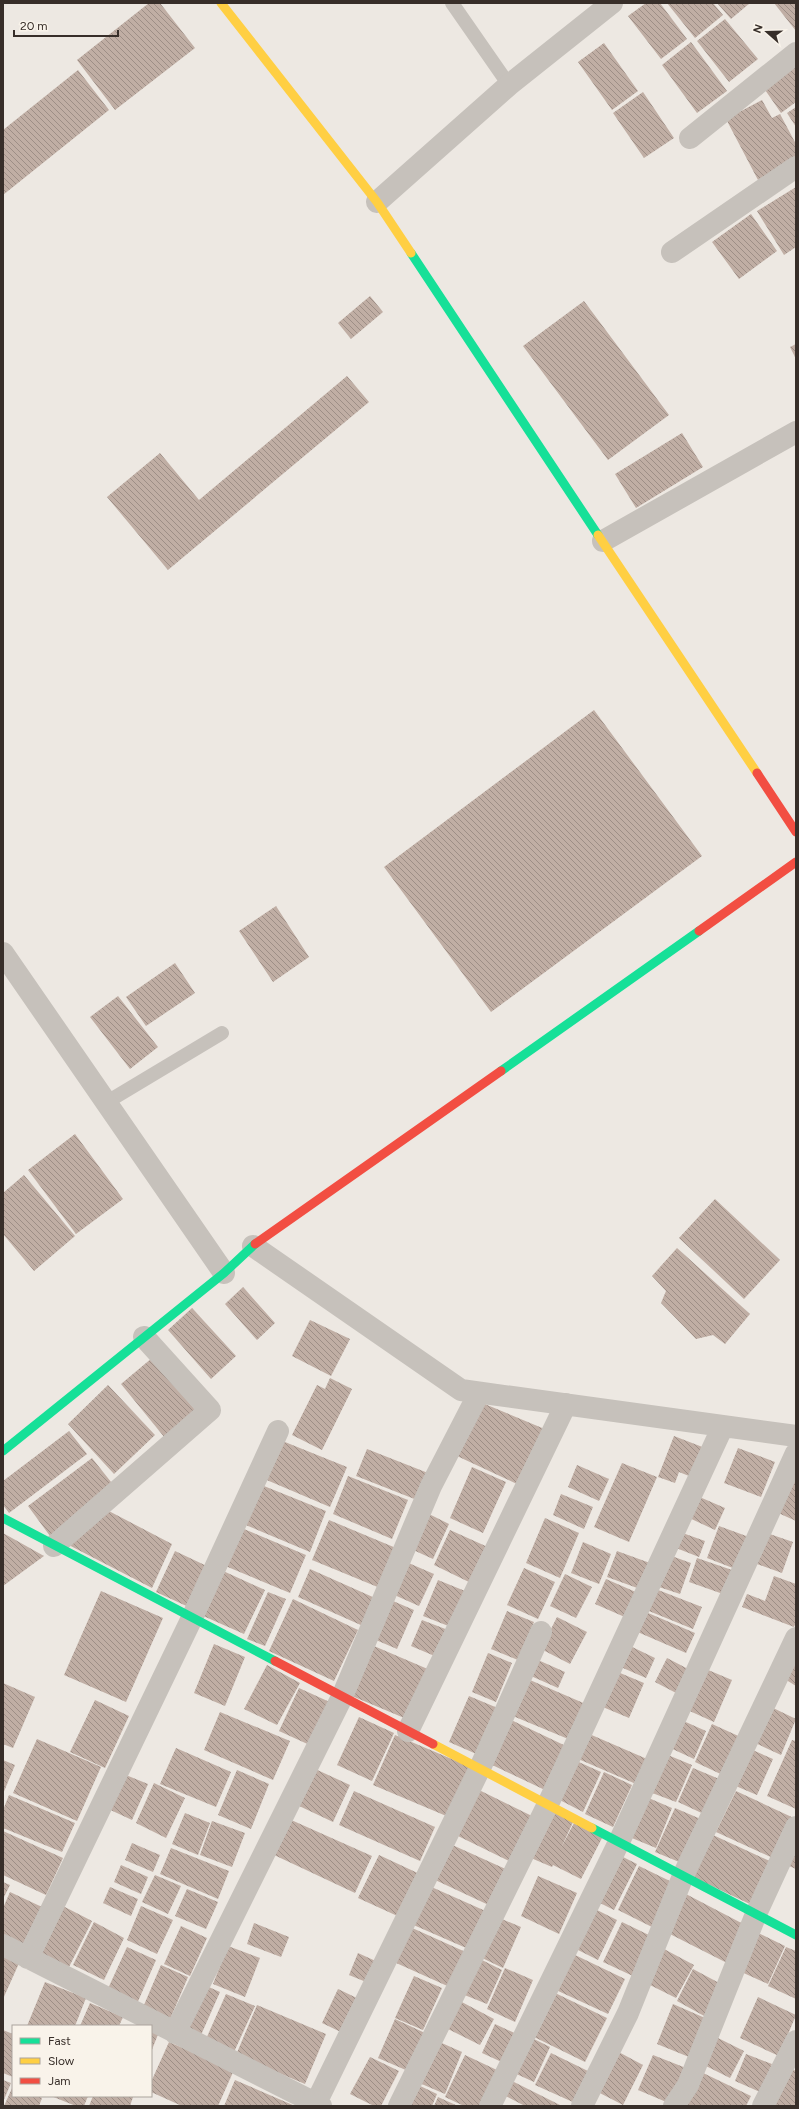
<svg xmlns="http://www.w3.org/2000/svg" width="799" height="2109" font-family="Figtree,sans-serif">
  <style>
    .building { fill: url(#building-back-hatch) }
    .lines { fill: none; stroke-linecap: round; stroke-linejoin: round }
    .lane { stroke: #c6c1bb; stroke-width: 14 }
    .street { stroke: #c6c1bb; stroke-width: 22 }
    .fast { stroke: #16e098; stroke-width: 9 }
    .slow { stroke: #ffcf43; stroke-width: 9 }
    .jam { stroke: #f24e42; stroke-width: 9 }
  </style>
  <defs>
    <pattern id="building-back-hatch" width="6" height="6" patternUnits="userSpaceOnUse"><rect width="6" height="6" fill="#c0aea4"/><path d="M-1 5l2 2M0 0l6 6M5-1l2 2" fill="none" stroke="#9d8e86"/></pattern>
  </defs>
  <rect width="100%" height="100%" fill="#ede8e2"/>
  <path class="building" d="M149 3H160L195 48 115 110 77 60Z
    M646 3H660L687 39 661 59 628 16Z
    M667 3H713L723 15 695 38Z
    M717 3H750L731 19Z
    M774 3H796V31Z
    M725 19 758 59 729 82 697 41Z
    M691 42 727 91 697 113 662 65Z
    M604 43 638 91 612 110 578 62Z
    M796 59V102L781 113 761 84Z
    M78 70 109 110 3 195V130Z
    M643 92 674 138 644 158 613 113Z
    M762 100 772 118 780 114 796 144V159L758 180 726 119Z
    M796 107V127L787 113Z
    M796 187V247L784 255 757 211Z
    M751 214 777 251 739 279 712 242Z
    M370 296 383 312 351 339 338 323Z
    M584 301 669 415 608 460 523 346Z
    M796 344V359L790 347Z
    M347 376 369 402 168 570 107 497 160 453 199 500Z
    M682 433 703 467 636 508 615 474Z
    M594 710 702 856 491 1012 384 867Z
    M276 906 309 957 273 982 239 931Z
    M175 963 195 993 146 1026 126 997Z
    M118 996 158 1047 130 1069 90 1017Z
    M75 1134 123 1199 76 1234 28 1170Z
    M24 1175 75 1236 34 1271 3 1234V1193Z
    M715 1199 780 1260 744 1299 679 1238Z
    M677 1248 750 1314 725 1344 713 1335 696 1339 661 1303 666 1291 652 1276Z
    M243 1287 275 1323 257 1340 225 1304Z
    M192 1308 236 1356 211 1379 168 1330Z
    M310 1320 350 1339 331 1376 292 1356Z
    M152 1358 196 1411 165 1438 121 1384Z
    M330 1378 352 1389 322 1450 292 1435 317 1385 325 1389Z
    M108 1385 155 1435 114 1474 68 1424Z
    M480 1402 547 1430 519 1485 457 1456Z
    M69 1431 87 1454 9 1513 3 1505V1481Z
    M674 1436 705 1448 694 1478 679 1472 675 1483 658 1477Z
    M280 1440 347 1467 330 1507 262 1478Z
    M738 1448 775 1462 761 1497 724 1483Z
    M367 1449 428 1473 417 1500 356 1476Z
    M92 1458 115 1487 50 1536 28 1506Z
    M622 1463 657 1477 629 1542 594 1527Z
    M796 1463V1521L776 1512Z
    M577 1465 609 1479 599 1501 568 1487Z
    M472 1467 506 1482 483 1533 450 1518Z
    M348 1476 408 1500 392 1539 333 1514Z
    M259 1484 326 1511 310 1552 241 1523Z
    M561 1494 593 1507 584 1529 553 1515Z
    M695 1495 725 1508 715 1530 685 1516Z
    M105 1509 172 1544 152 1588 63 1542Z
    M429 1514 449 1524 433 1559 411 1549Z
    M545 1518 579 1533 560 1578 526 1563Z
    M329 1520 396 1548 380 1588 312 1560Z
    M719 1526 749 1537 738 1570 707 1558Z
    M239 1527 306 1555 290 1593 223 1565Z
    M450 1530 490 1548 473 1584 434 1565Z
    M677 1531 705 1541 699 1557 671 1546Z
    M764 1532 793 1542 782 1573 754 1563Z
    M3 1533 44 1556 3 1586Z
    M583 1542 611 1554 599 1584 571 1573Z
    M175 1551 211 1568 193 1609 156 1592Z
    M617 1551 650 1563 640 1589 607 1577Z
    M666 1554 691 1563 680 1594 656 1586Z
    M697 1558 732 1570 723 1594 689 1582Z
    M404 1561 434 1574 419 1606 390 1593Z
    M524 1568 555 1582 538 1619 507 1605Z
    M310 1569 375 1598 363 1626 298 1597Z
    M221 1570 265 1590 244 1634 201 1615Z
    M565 1574 592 1587 576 1618 550 1606Z
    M774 1576 796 1584V1622L794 1627 742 1607 747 1594 765 1601Z
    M606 1579 638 1593 627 1618 595 1604Z
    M438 1580 470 1593 456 1629 423 1616Z
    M653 1588 702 1607 693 1629 644 1609Z
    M101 1591 163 1618 126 1702 64 1675Z
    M268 1592 286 1599 265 1646 247 1639Z
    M386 1598 414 1610 397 1649 369 1637Z
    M293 1599 358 1630 334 1681 269 1651Z
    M641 1610 695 1633 686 1653 633 1630Z
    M507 1611 534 1622 518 1660 491 1649Z
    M557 1617 587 1632 570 1664 541 1649Z
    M422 1620 448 1630 437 1657 411 1646Z
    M214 1644 245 1657 225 1706 194 1693Z
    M626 1644 655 1658 646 1678 616 1665Z
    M374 1646 430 1670 409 1720 352 1696Z
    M796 1651V1686L783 1678Z
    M488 1653 512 1663 496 1702 472 1692Z
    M667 1658 690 1670 678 1694 655 1682Z
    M538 1660 565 1672 558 1688 531 1676Z
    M267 1665 300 1683 277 1725 244 1709Z
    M701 1667 732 1680 714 1722 683 1708Z
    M613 1670 644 1683 629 1718 598 1705Z
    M523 1677 588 1705 573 1741 508 1714Z
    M3 1683 35 1697 13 1748 3 1744Z
    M299 1688 334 1704 314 1747 279 1731Z
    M469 1696 500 1709 481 1756 449 1742Z
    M95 1700 129 1716 105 1768 70 1752Z
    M769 1706 796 1719 781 1755 753 1742Z
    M220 1712 290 1741 273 1780 204 1750Z
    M359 1717 394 1733 372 1781 337 1765Z
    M507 1718 568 1747 547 1791 486 1762Z
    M679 1719 706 1731 694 1759 666 1746Z
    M712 1724 745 1739 727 1777 695 1762Z
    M587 1733 647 1759 636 1784 576 1758Z
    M395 1735 473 1768 451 1818 373 1785Z
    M37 1739 101 1767 77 1821 13 1793Z
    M792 1740 796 1741V1809L767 1796Z
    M176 1748 231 1772 216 1807 160 1784Z
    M748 1748 773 1759 757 1795 731 1784Z
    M663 1753 692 1765 676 1802 647 1791Z
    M572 1759 601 1772 583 1812 554 1797Z
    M3 1760 15 1765 3 1794Z
    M313 1768 350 1785 333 1822 295 1804Z
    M693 1768 724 1781 708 1816 678 1802Z
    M237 1770 269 1784 251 1829 218 1815Z
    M604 1772 632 1785 613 1827 585 1814Z
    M121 1773 148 1784 132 1820 104 1807Z
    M154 1783 185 1798 166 1838 136 1823Z
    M479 1790 536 1818 513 1863 458 1836Z
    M354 1791 435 1827 420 1861 339 1825Z
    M736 1791 796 1819 777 1860 716 1832Z
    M9 1795 75 1823 62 1852 3 1828V1810Z
    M644 1796 672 1808 656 1848 627 1836Z
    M675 1808 703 1820 684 1864 655 1852Z
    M553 1811 574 1820 561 1848 574 1823 602 1838 581 1879 553 1865 552 1867 531 1858Z
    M185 1813 210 1823 198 1855 172 1844Z
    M289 1819 372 1856 355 1893 272 1854Z
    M212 1821 245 1833 232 1867 200 1855Z
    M3 1831 63 1858 46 1895 3 1875Z
    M796 1831V1869L782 1863Z
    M713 1835 774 1863 754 1906 693 1877Z
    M132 1843 160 1855 153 1872 125 1860Z
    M448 1843 512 1872 495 1908 431 1878Z
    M171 1848 229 1871 218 1899 160 1874Z
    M617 1854 637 1864 614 1910 594 1900Z
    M379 1855 424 1876 404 1919 358 1898Z
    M121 1865 148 1877 141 1894 114 1882Z
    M639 1866 676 1884 654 1928 618 1910Z
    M155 1875 181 1886 168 1914 142 1902Z
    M538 1876 577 1893 559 1934 521 1916Z
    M3 1882 10 1885 3 1899Z
    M427 1885 490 1913 473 1951 409 1923Z
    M110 1887 138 1899 131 1916 103 1903Z
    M187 1889 218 1902 206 1929 175 1916Z
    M10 1892 42 1907 23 1946 3 1936V1908Z
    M684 1893 749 1927 729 1964 664 1931Z
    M59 1904 92 1921 68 1969 35 1952Z
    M141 1906 173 1920 157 1954 127 1940Z
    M591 1907 617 1920 598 1960 572 1947Z
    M497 1917 521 1927 503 1968 480 1957Z
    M94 1922 124 1938 104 1980 73 1965Z
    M622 1922 653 1937 635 1977 603 1962Z
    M254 1923 289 1937 281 1957 247 1944Z
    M181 1926 207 1938 190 1976 164 1964Z
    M410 1927 470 1954 454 1989 394 1962Z
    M754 1931 785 1946 768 1984 737 1970Z
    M228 1946 260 1958 245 1997 213 1984Z
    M127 1947 156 1960 136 2006 106 1993Z
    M786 1947 796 1951V1999L768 1986Z
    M664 1949 694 1965 676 1998 646 1983Z
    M358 1953 380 1963 371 1984 349 1975Z
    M3 1954 20 1961 3 1999Z
    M573 1954 625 1979 608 2014 556 1990Z
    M478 1958 502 1970 487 2004 462 1994Z
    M161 1965 188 1977 168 2024 141 2012Z
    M505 1968 533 1980 515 2022 487 2009Z
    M693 1969 723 1985 706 2017 677 2001Z
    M414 1976 442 1988 423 2030 395 2018Z
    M45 1982 86 1998 75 2026H27Z
    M202 1984 220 1992 201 2035 183 2025Z
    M338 1989 361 2000 345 2034 322 2023Z
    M551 1991 607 2018 585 2062 530 2035Z
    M226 1994 255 2006 234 2052 206 2039Z
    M758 1997 796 2015 779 2056 740 2038Z
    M458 2000 494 2019 480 2045 444 2027Z
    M90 2003 123 2017 119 2026H80Z
    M673 2004 705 2018 689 2057 657 2044Z
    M257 2005 326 2034 305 2084 236 2055Z
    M395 2019 425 2033 408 2071 378 2058Z
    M495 2024 519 2035 506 2064 482 2053Z
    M151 2029 159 2032 151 2052Z
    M3 2030 13 2034V2077L3 2073Z
    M528 2036 550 2047 534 2082 512 2072Z
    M714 2036 744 2051 730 2078 700 2063Z
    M435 2040 462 2052 445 2094 417 2082Z
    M169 2042 234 2070 218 2106H182L151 2092V2082Z
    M613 2049 643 2065 623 2105 594 2090Z
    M551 2053 590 2072 575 2103 535 2085Z
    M746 2054 772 2064 760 2092 735 2081Z
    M465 2055 499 2071 482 2106H464L445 2097Z
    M653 2055 686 2068 671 2104 638 2090Z
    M370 2057 399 2071 381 2106H374L350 2094Z
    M787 2067 796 2071V2106H769Z
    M699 2071 751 2096 746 2106H688L683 2104Z
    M508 2079 562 2106H525L500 2093Z
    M3 2080 11 2083 3 2102Z
    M235 2080 295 2106H224Z
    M414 2083 437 2094 432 2106H404Z
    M13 2086V2096H38L42 2098 39 2106H4Z
    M51 2096H88L84 2106H76Z
    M93 2096H131L133 2097 130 2106H89Z
    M438 2097 458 2106H434Z"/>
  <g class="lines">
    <path class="lane" d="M452 3 509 85
      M107 1102 222 1033"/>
    <path class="street" d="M690 138 796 53
      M377 202 509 85 612 3
      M672 252 796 167
      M603 541 796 432
      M3 953 224 1273
      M253 1246 461 1390 796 1436
      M54 1546 210 1410 144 1337
      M408 1731 566 1404
      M3 1945 321 2106
      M28 1958 192 1618 278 1431
      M175 2033 342 1697 431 1486 479 1393
      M316 2103 480 1768 541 1632
      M399 2106 548 1804 723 1426
      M490 2106 619 1842 796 1453
      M582 2106 628 2013 683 1876 796 1638
      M674 2106 688 2085 756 1914 796 1827
      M763 2106 796 2041"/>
    <path class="fast" d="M411 253 598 535
      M501 1071 699 931
      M3 1451 224 1273 255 1244
      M3 1518 275 1661
      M592 1828 796 1935"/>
    <path class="slow" d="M221 3 377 202 411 253
      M598 535 757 773
      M433 1744 592 1828"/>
    <path class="jam" d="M757 773 796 832
      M699 931 796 862
      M255 1244 501 1071
      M275 1661 433 1744"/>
  </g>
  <rect width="799" height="2109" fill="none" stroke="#372e29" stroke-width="8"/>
  <rect x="12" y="2025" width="140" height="72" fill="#f9f3ea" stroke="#aba49d"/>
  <rect x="20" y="2038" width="20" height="6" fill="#16e098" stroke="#aba49d"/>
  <text x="48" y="2045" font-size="12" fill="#372e29">Fast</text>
  <rect x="20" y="2058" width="20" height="6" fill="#ffcf43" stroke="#aba49d"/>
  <text x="48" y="2065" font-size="12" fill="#372e29">Slow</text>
  <rect x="20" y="2078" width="20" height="6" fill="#f24e42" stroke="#aba49d"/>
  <text x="48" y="2085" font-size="12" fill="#372e29">Jam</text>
  <g transform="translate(767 32) rotate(290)" stroke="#f9f3ea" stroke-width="3" paint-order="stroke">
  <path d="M0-3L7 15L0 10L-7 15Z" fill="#372e29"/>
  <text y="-6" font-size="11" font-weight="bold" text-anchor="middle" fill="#372e29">N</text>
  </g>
  <path d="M14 30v6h104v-6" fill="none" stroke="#372e29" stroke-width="2"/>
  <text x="20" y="30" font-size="12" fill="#372e29" stroke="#f9f3ea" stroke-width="3" paint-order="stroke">20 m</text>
</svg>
